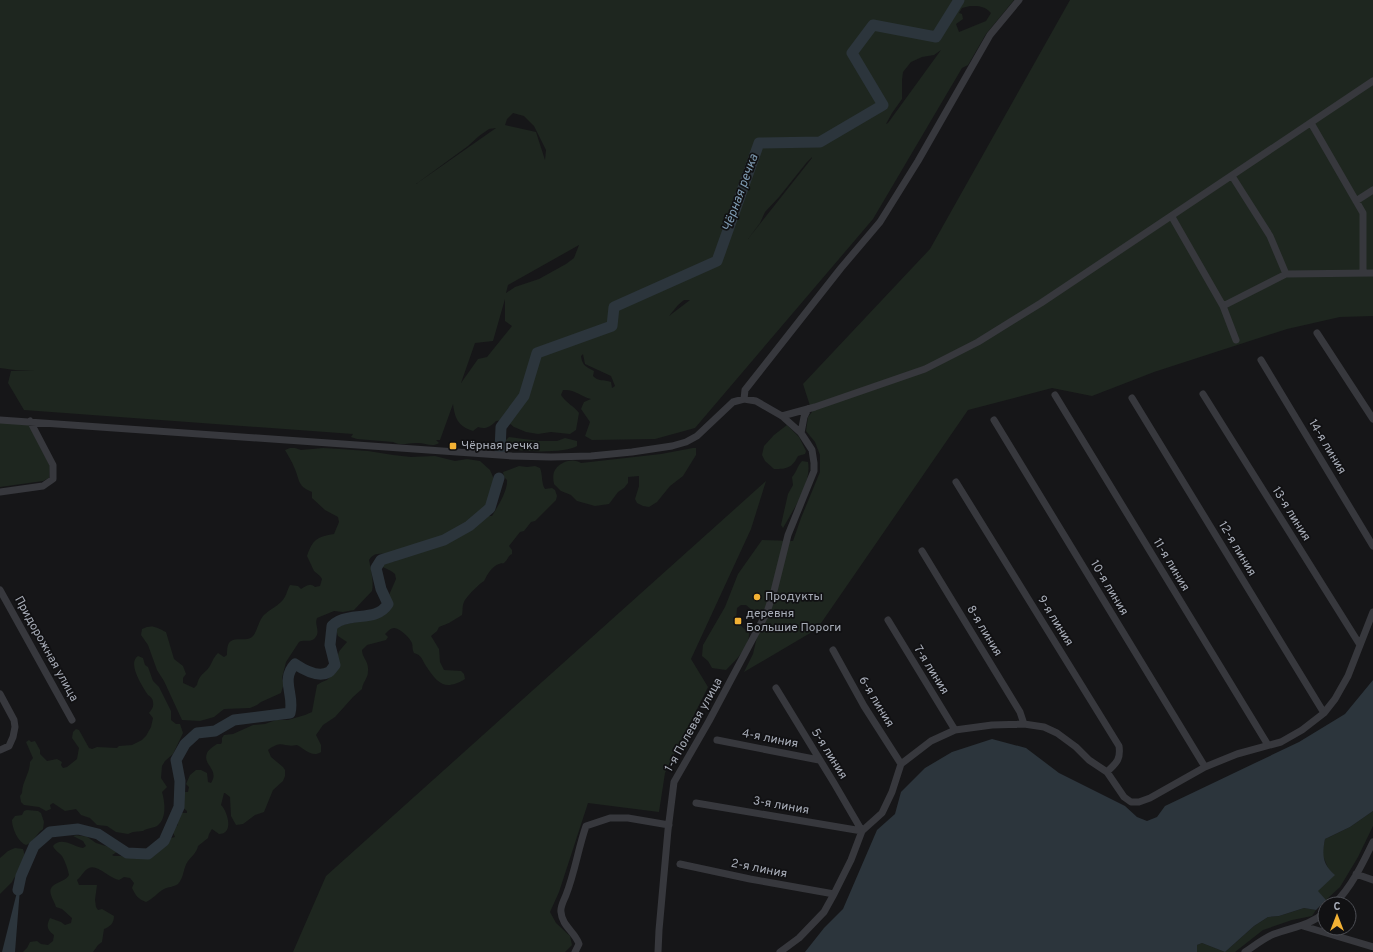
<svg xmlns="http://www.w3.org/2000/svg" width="1373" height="952" font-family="Overpass,sans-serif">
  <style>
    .green { fill: #1e261f; fill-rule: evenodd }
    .water { fill: #2c353c }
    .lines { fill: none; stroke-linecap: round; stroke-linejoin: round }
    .river { stroke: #2c353c; stroke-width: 11 }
    .minor { stroke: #37383d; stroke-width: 7 }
    .poi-dot { fill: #f2b134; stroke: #111113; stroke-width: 1.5 }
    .labels { text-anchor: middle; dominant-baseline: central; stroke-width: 3.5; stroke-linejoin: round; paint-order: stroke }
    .poi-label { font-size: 12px; fill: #a8adb8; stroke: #111113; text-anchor: start }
    .street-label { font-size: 12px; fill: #a8adb8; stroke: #111113 }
    .water-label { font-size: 13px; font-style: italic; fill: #7f9bb3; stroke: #111113 }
  </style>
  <rect width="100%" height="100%" fill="#161618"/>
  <path class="green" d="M0 0H1014L986 34 968 65 962 68 873 219 695 428 655 439 592 440 585 436 590 422 581 409 584 402 591 399C580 396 575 389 563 390L561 395C566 403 574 406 579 413L576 430 570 434 551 432 538 434 526 432 514 427 505 420 496 421C491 426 486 430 478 427L473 431C458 426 455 419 453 404L440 440H436L439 443C432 448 424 442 416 443 407 443 402 446 393 442L357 439 351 437 353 434 24 410 8 383 11 371 35 370H15L0 368ZM970 6C979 6 985 6 991 13L986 21 959 32 956 24 963 19 962 14 959 13 962 8ZM941 50 888 123 886 124 892 113 902 99V80L903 72 911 62 922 57 934 55ZM513 113 524 116 534 126 546 150 545 160 536 132 505 125 507 119ZM496 128 416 184 468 146 479 136 489 129ZM812 157V158L748 239 760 223 765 212 779 197 807 162ZM579 245 574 258 566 264 539 279 515 287 506 293 508 285ZM505 299V321L512 326 487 357 478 359 461 383 475 343 493 341ZM684 300H690L669 316 678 305ZM583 354 585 364 611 376 615 386 612 388 611 382C604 379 598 382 593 376L594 371C586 367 582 365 581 356Z
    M1070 0H1373V316L1340 317 1287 329 1154 372 1092 396 1052 388 968 410 817 629 744 672 753 654 757 637 765 621 746 605H741L737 608 736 619 743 628 749 632C750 647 736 660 726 670L712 668 708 661 702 656 703 645 725 607 738 574 762 540 793 541 801 518 820 472V455L815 442 806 431 808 417 812 412 803 384 930 249Z
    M0 419 28 423 50 466 49 478 43 481 0 487Z
    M787 425 799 437 806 451 805 454 798 456C792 468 787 469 774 469L765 461 762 455 764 446 774 435Z
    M509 437 539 441H557L565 438 577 441V446C568 453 518 453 507 447 506 446 504 444 503 443Z
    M290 448H295L301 450 323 448 340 449 368 451 393 455 411 457 435 456 455 461 467 459 480 461 490 470 496 484V497L481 515 486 516H492C498 506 508 490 507 480L504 477 503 472 519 466 527 467 535 466 540 468C543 475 541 483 545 489L552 488 555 490 557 496 556 500 535 521 531 522 524 531 520 532 509 546 512 550V554C508 556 508 559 505 562 502 565 503 562 499 564 492 566 487 575 484 581 479 584 466 597 464 602 462 606 463 611 462 615L449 623 439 627 437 631 431 636 439 649 440 662 444 670 461 671 464 674 465 679C445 691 438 684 426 666 422 660 422 655 414 653 412 649 413 647 412 643 410 638 400 628 394 628 391 628 388 631 386 633L385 634 388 637 386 640 367 645 362 650C362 658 369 661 368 671 368 679 363 681 362 689L353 697 335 717 323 725 316 735 321 745V752C312 758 305 749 297 745 282 748 283 739 268 750L271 757 283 767 285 770V776L283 781 273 790 264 812 255 815 243 824 236 825 231 816 230 797 225 793H224L221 805C228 812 234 834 219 834L212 829 209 834 208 838 198 846C197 852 192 856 188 861 183 868 184 878 178 884 174 887 168 887 164 889 157 893 153 899 146 902 138 899 136 896 132 888L134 883 130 878 124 877 119 880C109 878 97 864 89 868 84 870 81 877 77 880L79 885H97L95 900 96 907 98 910 102 909 114 916C114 923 110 927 104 929L102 942 98 945 93 952H23L27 948 30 942 37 941 41 944 48 945 53 941 54 935C47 930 46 926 50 918L61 922 65 925 71 923 72 918 62 909 56 907C55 903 52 899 51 895 47 882 64 884 69 875 68 869 65 861 62 856 59 852 55 851 53 846 61 836 74 847 83 848L86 846 83 841 73 836C78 834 81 837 86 836L96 843 109 847 117 852 112 855 114 856H121L129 858 138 856H150L161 849 164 840 175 837 172 830 174 827 178 825 172 817 175 813H187V811L182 807V797L183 792H188L189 787 186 784 190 775 196 770H201L207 773 208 782 211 783C220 769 202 765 207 753 209 749 214 746 217 744H221L222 742V738L224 735 233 734 253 725 265 724 276 720H288L305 715 312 712 317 685 322 682 327 680 339 666C336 651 339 652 347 642L338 636 336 630 338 626C355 622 373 620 388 611L386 602 396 579 395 574C391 570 386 569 381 566L386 563 396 561 389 554C380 554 374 552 369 560 371 569 374 582 372 591L354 610 343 612 334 611 317 618C314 625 321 631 315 638 311 643 304 639 299 642L286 662 282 678 284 683 281 693 261 702 257 705 250 708 224 709 214 717 200 721 182 720 164 681 157 670 148 645 141 635 142 629C152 624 156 627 166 632L174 659 183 666 186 674 183 678V683L194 688 197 685C200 672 206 674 211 664 213 660 214 657 218 653L224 657 227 655C227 652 227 646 229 643 234 636 246 642 252 637 258 631 258 621 264 615 269 610 276 607 281 602 286 598 287 590 290 585L298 586 301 589C306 586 310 582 315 587L320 586 322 579 320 576 314 571 307 556C313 539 317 537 334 534L339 522 338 517 325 510 312 498V492C297 486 300 480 294 467 292 461 288 456 285 450Z
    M693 448H696V455L683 476 670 486 657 502 649 507 643 506 637 503 635 499 639 486V476L628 477V483L624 488 618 492 609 504 595 506 577 501 571 495 561 491 554 484C553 480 553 475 554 472 558 462 573 457 581 463L661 454Z
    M802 461 808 462C812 483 793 510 783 528L781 525 788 494 793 485 792 477C797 472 797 466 802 461Z
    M766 481 751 529 691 659 708 687 665 773 659 812 588 803 559 892 550 912 556 923 570 936 572 945 565 952H293L326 876Z
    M138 656 143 658 145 665 148 667 153 681 159 687 171 711V720L176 724H180L183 733 173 754 165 761 162 766 161 778 167 787 162 792C165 802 167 819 157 826 153 828 147 828 143 831L133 832 128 834 116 832 107 826 97 825 90 818 81 815 76 809 65 811 53 803 50 805 51 809 46 811 39 807 24 805 21 802 20 796 22 793C22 782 30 773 30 762L33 758 26 742 29 740 31 742 35 741 40 750V754L47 761 57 759 62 762 61 765 63 768 67 767 77 759 79 748 72 738 73 732 76 729 79 730 89 748 92 749 97 747 117 748 119 746 132 745 142 740 146 736 151 727 153 718 149 713C151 710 154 708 153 702 153 699 151 697 148 695 142 686 127 663 138 656Z
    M27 810 38 811 41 813 44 822 43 829C36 834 33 843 26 845 18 842 12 828 12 820L15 816 22 815 24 811Z
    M1373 811V826L1358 857 1340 887 1326 900 1317 891 1324 884 1329 870 1322 854 1325 839 1350 827Z
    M15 848 23 849 25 856 22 870 19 874 14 878 12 882 0 894V858L8 851Z
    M1304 908 1316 910 1312 916 1292 920 1263 930 1235 952H1225L1254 926 1268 917 1279 916Z
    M1202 943 1225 952H1197V945Z"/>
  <path class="water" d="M1373 680V811L1350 827 1325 839C1322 854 1322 864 1335 875L1318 891 1326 900 1316 910 1304 908 1279 916 1268 917 1254 926 1225 952 1202 943 1197 945V952H805L824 928 843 909 877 830 895 814 901 792 925 768 952 752 992 739 1026 748 1059 773 1125 806 1137 817 1147 821 1157 817 1165 806 1299 742 1345 714Z
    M21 876 15 952H2Z"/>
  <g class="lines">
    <path class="river" d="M500 451 501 427 524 396 537 353 612 326 614 307 717 261 759 143 820 142 883 105 852 53 873 25 936 37 959 0
      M18 890 21 876 34 846 50 832 78 829 98 834 127 853 148 854 164 841 179 807 180 781 176 760 185 744 197 733 215 731 234 720 290 713C295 695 280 680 295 664 304 670 319 678 329 672 331 671 333 667 335 665L330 645 332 626C334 624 337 622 339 621 356 613 377 621 388 604L381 589 376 568 381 560 444 540 469 526 490 508 499 478"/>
    <path class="minor" d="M1311 123 1363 213V273
      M1232 176 1270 236 1286 274
      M1356 201 1373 190
      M1172 217 1223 306 1236 340
      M1223 306 1286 274 1373 273
      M1317 333 1373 419
      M1261 360 1373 546
      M1203 394 1360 645
      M1055 395 1268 745
      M1132 398 1324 713
      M744 399 745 390 841 268 880 222 918 161 990 35 1019 0
      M782 416 815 407 925 369 978 342 1041 303 1373 81
      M0 420 512 456 551 457 591 456 632 452 672 446 686 442 697 436 733 402 744 399 756 401 782 416 801 433 812 450 814 463V471L788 535 774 591 767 612 709 721 674 782 668 830 659 930 658 952
      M994 420 1205 767
      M801 433 804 417 808 409
      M956 482 1119 746C1121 760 1116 763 1107 772
      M0 492 43 486 53 479V465L30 421
      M922 551 1020 712 1024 724
      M0 590 72 720
      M888 620 955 730
      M833 650 864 706 901 764
      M776 688 834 783 862 831
      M0 694 14 720 15 727 13 737 9 746 0 750
      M717 740 819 760
      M696 803 862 831
      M680 864 750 879 834 894
      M1356 874 1373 880
      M1334 904C1351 888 1363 863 1373 842
      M1303 926 1373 947
      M575 952 579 944C575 932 562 926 561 912 560 907 564 900 566 895 575 872 578 849 586 826L610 818H628L669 825
      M780 952 799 938 824 912 834 894 851 860 862 831 882 813 892 792 901 764 931 741 955 730 992 725 1024 724 1044 727 1057 733 1076 747 1089 760 1107 772 1124 797 1131 802H1139L1150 798 1205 767 1237 754 1281 742 1302 730 1324 713 1335 699 1348 676 1373 612
      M1245 952C1254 946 1264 938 1274 934 1292 927 1310 926 1325 912"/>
  </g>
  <g class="poi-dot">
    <rect x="449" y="442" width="8" height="8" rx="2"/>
    <circle cx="757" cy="597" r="4"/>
    <rect x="734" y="617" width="8" height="8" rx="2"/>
  </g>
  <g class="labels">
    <g class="poi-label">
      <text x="461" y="446">Чёрная речка</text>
      <text x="765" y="597">Продукты</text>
      <text x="746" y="614">деревня<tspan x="746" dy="14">Большие Пороги</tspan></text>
    </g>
    <g class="street-label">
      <text transform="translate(1327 447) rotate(59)">14-я линия</text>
      <text transform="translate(1291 514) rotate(58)">13-я линия</text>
      <text transform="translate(1237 549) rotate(59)">12-я линия</text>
      <text transform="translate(1171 565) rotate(59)">11-я линия</text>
      <text transform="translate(1109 588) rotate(59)">10-я линия</text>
      <text transform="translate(1055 621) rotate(58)">9-я линия</text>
      <text transform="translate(984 631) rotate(59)">8-я линия</text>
      <text transform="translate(46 649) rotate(61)">Придорожная улица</text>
      <text transform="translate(931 670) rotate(58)">7-я линия</text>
      <text transform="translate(876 702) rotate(59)">6-я линия</text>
      <text transform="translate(694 725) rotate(-61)">1-я Полевая улица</text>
      <text transform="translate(770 739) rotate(11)">4-я линия</text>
      <text transform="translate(829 754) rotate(58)">5-я линия</text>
      <text transform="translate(781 806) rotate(10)">3-я линия</text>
      <text transform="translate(759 869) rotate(11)">2-я линия</text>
    </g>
    <g class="water-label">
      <text transform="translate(741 193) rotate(-70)">Чёрная речка</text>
    </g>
  </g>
  <g transform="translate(1337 916)"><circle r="19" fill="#111113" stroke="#4d4f55"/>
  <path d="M0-3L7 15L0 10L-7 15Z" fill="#f2b134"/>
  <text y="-6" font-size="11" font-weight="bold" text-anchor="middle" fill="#a8adb8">С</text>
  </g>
</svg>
